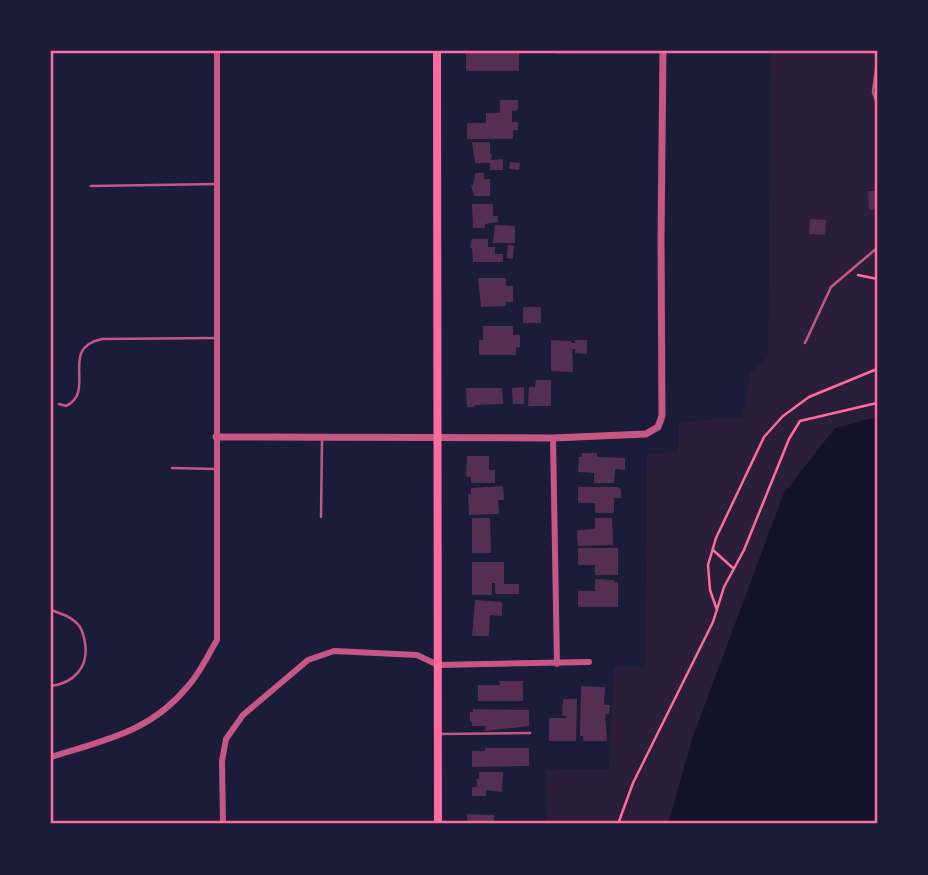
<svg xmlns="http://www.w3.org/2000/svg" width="928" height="875" font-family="Manrope,sans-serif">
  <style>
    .green { fill: #2a1e3b }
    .water { fill: #12122b }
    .building { fill: #542f53 }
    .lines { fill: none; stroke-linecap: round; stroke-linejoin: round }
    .path { stroke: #ff6b9d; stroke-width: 2.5 }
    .service { stroke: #c65784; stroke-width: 2.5 }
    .minor { stroke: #c65784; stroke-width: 6 }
    .tertiary { stroke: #c65784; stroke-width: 7 }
    .secondary { stroke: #ff6b9d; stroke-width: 8 }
    .neatline { fill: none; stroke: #ff6b9d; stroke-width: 2.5 }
  </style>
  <rect width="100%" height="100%" fill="#1b1b3a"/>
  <path class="green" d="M771 51H877V824H532L547 821 546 770 609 769 614 667H645L647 453 678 452 679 422 742 417 750 374 768 357Z"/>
  <path class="water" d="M877 417V824H668L692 739 784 493 835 428Z"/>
  <path class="building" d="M466 51H519V71H466Z
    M500 100H518V110L512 111V122H518V130H513V139H467V123H486V113H500Z
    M472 142H490V154H492V157L490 160 503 159V170H490V163H475Z
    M510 162 520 163 519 170 509 169Z
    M475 173H484V179H490V196H474L471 185H473Z
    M868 191H877V209L869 210Z
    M472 204H493V216H498V222L485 224V228H473Z
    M810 219 826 220 825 235 809 234Z
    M495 225 515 226V243H493Z
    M472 239H488V247H495V254H503V262H473L472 248H470Z
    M508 245 514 246 513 259 507 258Z
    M478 278H506V286H513V302H506V306L481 307Z
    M523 307H541V323H523Z
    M483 326H513V335H520V347H516V355H479V340H483Z
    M551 340 571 341V343H575V340H587V354L575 353V349H572L573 372 551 371Z
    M536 380H551V406H528L529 387H535Z
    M524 387V404H513L512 388Z
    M466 388H502L503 404 475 405 474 407H467Z
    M582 453H597V457L625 458V470L615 469 614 483H594V473L578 472 579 457H582Z
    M467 456H489V470H495V483H471V477H466Z
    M503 486 504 500H498L499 514 469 515 468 494H471V488Z
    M578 487H617L621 489V498H614V513H595V503H578Z
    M472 518H490L491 553H472Z
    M595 518H612L613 545 578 546 577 530 595 529Z
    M578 548H618V575H595V565H578Z
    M472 562H504V584H519V594H495V583H492V595H472Z
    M595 579 614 580V582H618V607H578V591H595Z
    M475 600 502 602V616L490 615 489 636H472Z
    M499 681H523V701H478V685H500Z
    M581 686 605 687 604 705H610L609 714H605L607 741H583V736H580Z
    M563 699H577L576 741H549V718H566V716H562Z
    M473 709 529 710V726L485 731 486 726H472V722H470V712H473Z
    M485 748H529V766L472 767V751H485Z
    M479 772H503L502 792 486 790V796H472V787H478L476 779H479Z
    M467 814 494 815V824H467Z"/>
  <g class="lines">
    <path class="path" d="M858 275 877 279
      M713 550 734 569
      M717 610 710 590 708 565 716 538 764 437 783 416 809 397 877 369
      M618 824 633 783 713 622 724 587 744 550 789 439 800 421 877 403"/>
    <path class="service" d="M558 52H663
      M877 61 873 92 877 103
      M91 186 217 184
      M805 343 831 287 877 248
      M59 404 66 406C97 391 58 348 102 339L216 338
      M172 468 216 469
      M321 517 322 440
      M51 610C62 614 73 617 80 627 83 632 84 637 85 643 89 667 74 683 51 686
      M441 734 530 733"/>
    <path class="minor" d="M553 438 557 664
      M51 757C104 740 151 732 188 686 200 673 208 655 217 640V51
      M223 824 222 761 226 739 243 715 308 660 334 651 417 655 438 665 589 662"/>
    <path class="tertiary" d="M216 437 553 438 646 434 658 427 662 416 661 238 663 51"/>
    <path class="secondary" d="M437 51 438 824"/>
  </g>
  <rect width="928" height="875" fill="none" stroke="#1b1b3a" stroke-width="105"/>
  <rect x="52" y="52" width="824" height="770" class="neatline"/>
</svg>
